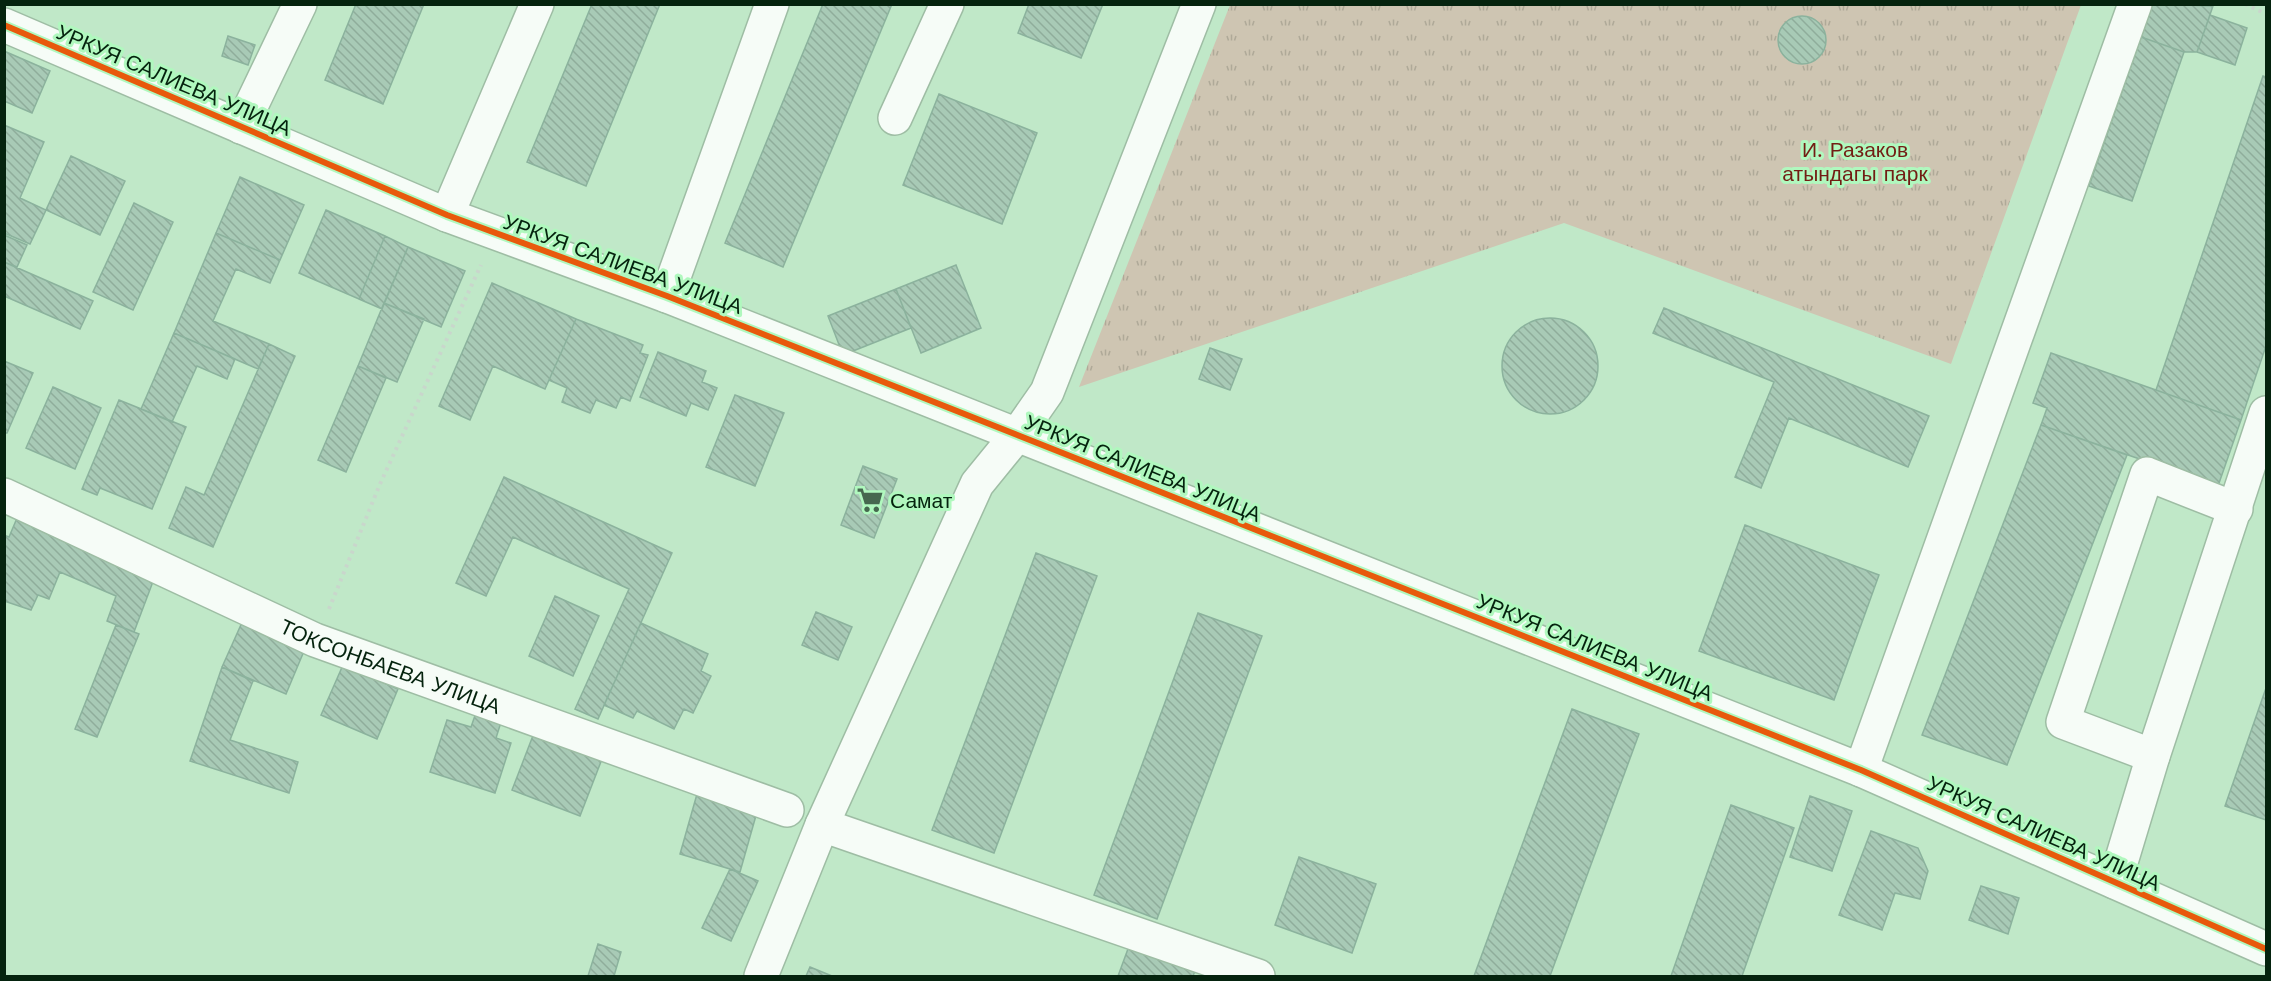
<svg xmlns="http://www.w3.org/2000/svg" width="2271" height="981" font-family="'Work Sans',sans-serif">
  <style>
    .park { fill: url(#park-tufts) }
    .building { fill: url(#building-back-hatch); stroke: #8bb29d; stroke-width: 1.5 }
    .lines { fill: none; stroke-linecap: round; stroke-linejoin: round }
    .street-casing { stroke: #9ebda4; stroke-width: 36 }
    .secondary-casing { stroke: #9ebda4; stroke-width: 36 }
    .path { stroke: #c9d6cc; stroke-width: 4; stroke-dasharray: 3 4.5; stroke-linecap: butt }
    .street { stroke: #f6fcf7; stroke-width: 33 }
    .secondary { stroke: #f6fcf7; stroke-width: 33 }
    .cycleway-casing { stroke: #b0f8be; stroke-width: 10 }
    .cycleway { stroke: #e8590c; stroke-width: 6 }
    .labels { text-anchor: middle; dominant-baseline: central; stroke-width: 6; stroke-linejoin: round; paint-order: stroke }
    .street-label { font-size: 21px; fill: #05230e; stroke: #b0f8be }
    .park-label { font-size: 21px; fill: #721d14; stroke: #b0f8be }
    .poi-label { font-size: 21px; fill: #05230e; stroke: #b0f8be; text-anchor: start }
  </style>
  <defs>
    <pattern id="park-tufts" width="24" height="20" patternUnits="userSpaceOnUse" patternTransform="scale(1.5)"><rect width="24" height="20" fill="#cec5b2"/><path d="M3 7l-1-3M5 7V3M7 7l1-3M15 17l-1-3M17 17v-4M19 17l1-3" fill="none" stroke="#afa998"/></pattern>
    <pattern id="building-back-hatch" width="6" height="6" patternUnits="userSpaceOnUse" patternTransform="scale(1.5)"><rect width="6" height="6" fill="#a8cab6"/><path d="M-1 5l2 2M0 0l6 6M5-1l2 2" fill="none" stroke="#8fad9b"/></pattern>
  </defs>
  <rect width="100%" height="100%" fill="#c0e8c8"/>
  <path class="park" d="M1230 5V4L2081 5 1951 364 1564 223 1079 387Z"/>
  <path class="building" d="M356 4H424L383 104 325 80Z
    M592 4H660L586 186 527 162Z
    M823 4H892L783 267 725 243Z
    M1029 4H1103L1081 58 1018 33Z
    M2151 4 2213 6 2197 52H2184L2141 37Z
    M2210 15 2247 28 2235 65 2197 52Z
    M1778 40a24 24 0 1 1 48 0a24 24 0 1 1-48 0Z
    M228 36 255 45 248 65 222 56Z
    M2141 37 2184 52 2132 201 2089 186Z
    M4 51 50 71 32 113 4 101Z
    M2263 76 2266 77V346L2241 420 2156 390Z
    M939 94 1037 133 1002 224 903 185Z
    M4 125 44 142 20 198 46 210 30 244 4 233Z
    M71 156 125 181 100 235 46 210Z
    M240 177 304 205 280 260 216 233Z
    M134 203 173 222 133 310 93 292Z
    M326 210 385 236 359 299 299 273Z
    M216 233 280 260 270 283 236 269 213 321 269 344 258 369 174 333Z
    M4 235 27 245 17 267 4 262Z
    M385 236 408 247 382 309 359 299Z
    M408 247 465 271 441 327 384 303Z
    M4 262 93 301 80 329 4 296Z
    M956 265 981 328 921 353 896 289Z
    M492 283 576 319 545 389 493 366 470 420 439 406Z
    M896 289 911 328 843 355 828 316Z
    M384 303 424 319 397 382 358 366Z
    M1664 308 1929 416 1908 467 1789 418 1761 488 1735 477 1774 382 1653 333Z
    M1502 366a48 48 0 1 1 96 0a48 48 0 1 1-96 0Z
    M576 319 643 345 640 353 648 355 630 401 621 397 616 408 596 400 590 413 562 402 567 388 549 380Z
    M174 333 235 359 227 379 197 366 172 422 141 409Z
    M269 344 295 356 213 547 169 528 186 487 204 495Z
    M1210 348 1242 359 1230 390 1199 379Z
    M658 352 706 371 702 382 717 388 708 410 691 403 686 416 640 397Z
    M2051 353 2241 420 2218 486 2041 425 2047 408 2033 403Z
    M4 361 33 373 7 433H4Z
    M358 366 386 378 346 472 318 460Z
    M53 387 101 408 75 469 26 448Z
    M735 395 784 413 755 486 706 467Z
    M119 400 186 427 152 509 100 488 97 495 82 489Z
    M2041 425 2127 455 2007 765 1922 735Z
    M863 466 897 479 874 538 841 525Z
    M504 477 672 553 598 719 575 709 629 589 513 537 486 596 456 583Z
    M20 511 157 571 134 632 107 621 116 596 60 572 49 599 38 595 31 610 4 601V535L9 537Z
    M1745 525 1879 575 1834 700 1699 651Z
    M1036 553 1097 576 994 853 932 830Z
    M555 596 599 616 573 676 529 656Z
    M816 612 852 627 838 660 802 645Z
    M1198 613 1262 636 1157 919 1094 895Z
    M244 618 307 644 286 694 222 667Z
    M641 623 708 654 701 671 711 676 693 713 684 709 674 729 637 711 633 718 604 705Z
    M116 625 139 634 97 737 75 729Z
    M343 665 398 689 377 739 321 715Z
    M222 667 253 681 230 740 298 762 289 793 190 761Z
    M2266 688V820L2225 806Z
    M478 707 503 716 496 738 511 743 495 793 430 772 447 720 471 727Z
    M1572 709 1639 734 1550 976H1474Z
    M534 733 602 759 580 816 512 790Z
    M699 787 759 805 740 872 680 854Z
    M1810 796 1852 811 1832 871 1790 857Z
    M1731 805 1794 828 1742 976H1671Z
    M1871 831 1918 848 1928 871 1920 899 1895 893 1882 930 1839 915Z
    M1299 857 1376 884 1352 953 1275 925Z
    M730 869 758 881 731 941 702 928Z
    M1981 886 2019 898 2008 934 1969 920Z
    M1132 938 1199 961 1193 976H1118Z
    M598 944 621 952 614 976H588Z
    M810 967 832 976H806Z"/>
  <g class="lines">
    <g class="street-casing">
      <g id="street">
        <path d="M4 25 447 215 667 296 1861 770 2266 949"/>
        <path d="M895 118 947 4"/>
        <path d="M241 127 300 4"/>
        <path d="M447 215 537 4"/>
        <path d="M667 296 772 4"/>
        <path id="s1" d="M4 495 315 640 787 810"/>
        <path d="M2153 756 2063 722 2147 474 2236 509"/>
        <path d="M1861 770 2135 4"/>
        <path d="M822 825 1258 976"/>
        <path d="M2115 882 2153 756 2266 413"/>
      </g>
    </g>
    <g class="secondary-casing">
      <path id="secondary" d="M761 976 822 825 977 484 1017 435 1047 392 1199 4"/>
    </g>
    <path class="path" d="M2245 4 2266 14
      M329 609 380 484 481 265"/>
    <use href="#street" class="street"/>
    <use href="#secondary" class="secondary"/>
    <g class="cycleway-casing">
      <path id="cycleway" d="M4 25 447 215 667 296 1861 770 2266 949"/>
    </g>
    <use href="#cycleway" class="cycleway"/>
  </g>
  <defs>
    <g id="supermarket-bare" transform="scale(2.07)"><path d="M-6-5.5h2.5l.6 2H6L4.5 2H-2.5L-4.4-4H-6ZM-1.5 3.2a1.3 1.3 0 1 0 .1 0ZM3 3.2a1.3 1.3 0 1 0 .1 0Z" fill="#46684f" stroke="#b0f8be" stroke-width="2.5" paint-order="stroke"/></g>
  </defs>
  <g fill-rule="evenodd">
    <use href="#supermarket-bare" x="870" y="500"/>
  </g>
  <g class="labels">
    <g class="street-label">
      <text transform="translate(174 80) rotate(23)">УРКУЯ САЛИЕВА УЛИЦА</text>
      <text transform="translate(623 264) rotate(20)">УРКУЯ САЛИЕВА УЛИЦА</text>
      <text transform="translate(1143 468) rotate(22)">УРКУЯ САЛИЕВА УЛИЦА</text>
      <text transform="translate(1595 647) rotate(22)">УРКУЯ САЛИЕВА УЛИЦА</text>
      <text stroke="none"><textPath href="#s1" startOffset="423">ТОКСОНБАЕВА УЛИЦА</textPath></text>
      <text transform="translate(2044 833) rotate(24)">УРКУЯ САЛИЕВА УЛИЦА</text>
    </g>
    <g class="park-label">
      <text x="1855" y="149">И. Разаков<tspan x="1855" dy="24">атындагы парк</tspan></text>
    </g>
    <g class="poi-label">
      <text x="890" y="500">Самат</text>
    </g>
  </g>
  <rect width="2271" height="981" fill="none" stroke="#05230e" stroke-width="12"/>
</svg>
